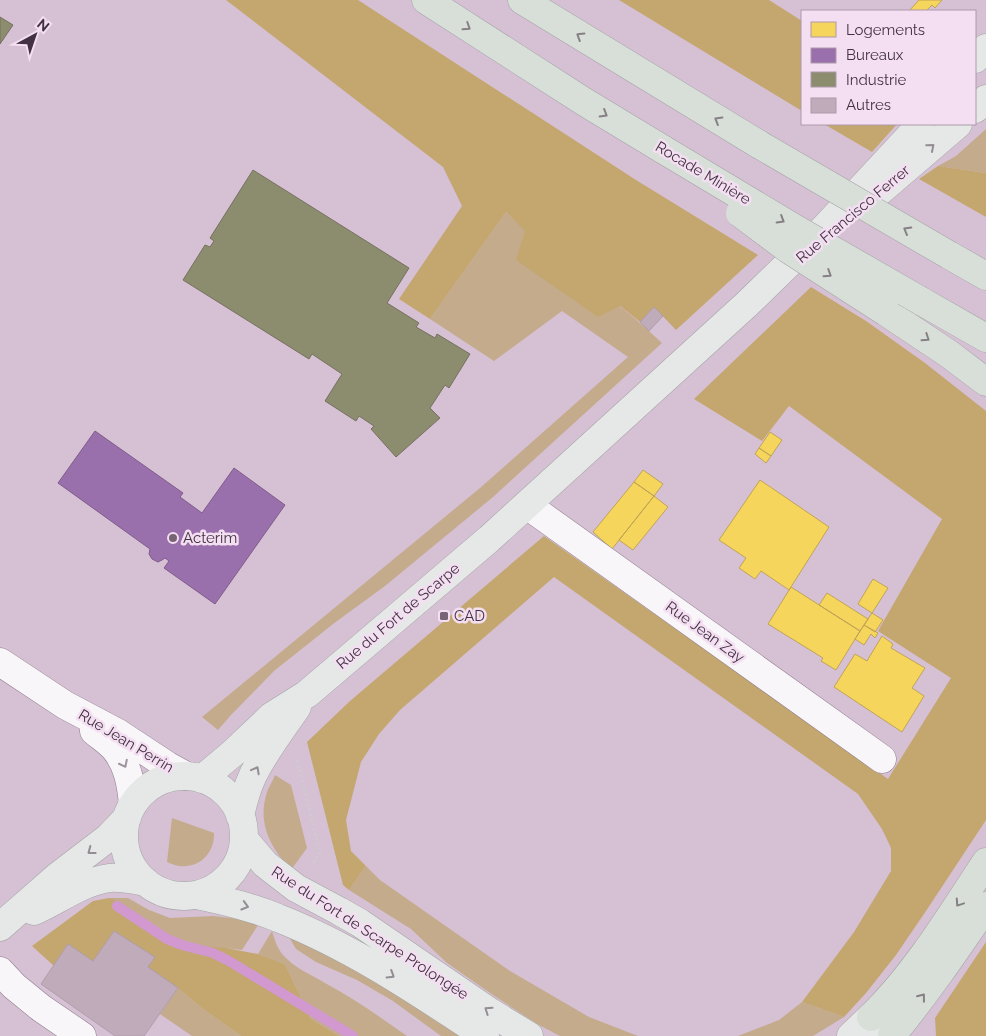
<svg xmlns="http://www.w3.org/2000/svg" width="986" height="1036" font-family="Raleway,sans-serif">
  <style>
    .green { fill: #c4ab8c }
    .forest { fill: #c4a66f }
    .homes { fill: #f6d55c; stroke: #c0a454 }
    .offices { fill: #9970ab; stroke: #7f5d8b }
    .industry { fill: #8c8c6e; stroke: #767160 }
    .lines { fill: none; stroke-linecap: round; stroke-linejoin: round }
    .stream { stroke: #d298d0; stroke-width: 10 }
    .building { fill: #bfabb9; stroke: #b09daa }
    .minor-casing { stroke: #8d7d8c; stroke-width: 29 }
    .major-casing { stroke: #a4a4a5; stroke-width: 29 }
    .highway-casing { stroke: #a4a4a5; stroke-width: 29 }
    .path { stroke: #d0cad0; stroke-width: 3; stroke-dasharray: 2.5 2.5; stroke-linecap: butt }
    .minor { stroke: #f9f6f9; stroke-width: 28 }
    .major { stroke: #e5e8e6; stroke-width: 28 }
    .highway { stroke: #d8dfd9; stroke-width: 28 }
    .highway-bridge-casing { stroke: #a4a4a5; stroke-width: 29; stroke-linecap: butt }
    .highway-bridge { stroke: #d8dfd9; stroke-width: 28 }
    .oneway { stroke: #868085 }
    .oneway2 { stroke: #948d94 }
    .oneway3 { stroke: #9e949d }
    .poi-dot { fill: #766474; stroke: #f4dff2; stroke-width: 2 }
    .labels { text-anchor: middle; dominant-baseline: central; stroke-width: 5; stroke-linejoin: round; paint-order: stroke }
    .street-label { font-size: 15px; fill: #423241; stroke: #f4dff2 }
    .poi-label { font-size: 15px; fill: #423241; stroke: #f4dff2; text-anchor: start }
  </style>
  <rect width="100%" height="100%" fill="#d6c0d4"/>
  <path class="green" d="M986 129V173L938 166 956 156Z
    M506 212C554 259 613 296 662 343L493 497 385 586 333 624 274 671 231 715 218 730 202 717 480 488 628 357 562 311 494 361 430 319Z
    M275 775 291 785 307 848 291 870C270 847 257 823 267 792 269 786 273 781 275 775Z
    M172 818 214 833C215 859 190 874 167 862Z
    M366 866 380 880 510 971 589 1017 638 1036H560L537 1024 493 995 447 963 411 929 349 890Z
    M109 898H128L149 910 170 918 213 916 239 919 258 925 242 950C228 948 213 948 199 946 166 939 137 916 109 898Z
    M272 931C275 941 278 951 286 958 297 969 312 975 325 983 353 998 380 1017 407 1036H339L311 1019 285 964 258 954Z
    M289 937C351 963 408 1001 465 1036H441L393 1001 357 980 316 962 296 949Z
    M178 988 203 1009 241 1036H192L160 1014Z
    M802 1002 844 1017 813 1036H738L779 1020Z"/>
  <path class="forest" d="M226 0H358L636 180 758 255 676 330 654 307 640 322 620 306 598 317 516 260 525 231 506 212 430 319 399 299 462 206 443 167Z
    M619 0H769L802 21V111Z
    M824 124H897L872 152Z
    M938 166 986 173V217L919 179Z
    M811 287 866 321 925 363 986 411V820L926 911 896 955 866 993 844 1017 802 1002 854 932 891 871V848L882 829 858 794 554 577 400 710 379 734 361 762 346 820 351 851 366 866 349 890 343 885 307 742 350 701 544 536 888 779 951 678 878 631 942 519 789 406 762 441 694 399Z
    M109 898 119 902 145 921 173 937 199 946 226 948 258 954 285 964 311 1019 339 1036H241L203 1009 178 988 148 967 114 932 93 961 54 966 32 946 93 901Z
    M986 942V1036H936L935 1018Z"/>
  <path class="homes" d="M919 0H942L935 8 932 5 926 11H909Z
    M770 432 782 440 771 456 759 448Z
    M759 448 771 456 766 463 755 454Z
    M643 470 663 484 654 496 634 482Z
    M760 480 829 527 789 590 761 571 755 579 739 568 746 558 719 540Z
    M634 482 654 496 612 549 593 532Z
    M654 496 668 507 633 550 619 540Z
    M873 579 888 588 872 613 858 604Z
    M791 587 860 631 836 670 821 661 823 658 768 624Z
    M827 593 868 619 860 631 819 605Z
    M872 613 883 620 875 632 864 625Z
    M864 625 878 633 875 638 871 634 864 645 855 639Z
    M882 636 893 644 891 648 925 668 912 688 924 696 902 732 834 687 855 654 867 661Z"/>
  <path class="offices" d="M95 431 183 493 180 497 202 513 234 468 285 505 215 604 164 568 169 561 165 558 162 560 158 562 152 559 149 554 150 549 58 483Z"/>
  <path class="industry" d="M0 17 13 25 0 44Z
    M253 170 409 268 387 303 419 323 416 327 435 338 437 334 470 354 449 388 445 385 430 408 440 418 396 457 371 429 374 426 359 416 356 421 325 401 342 374 312 354 309 359 183 280 205 245 210 247 214 241 210 238Z"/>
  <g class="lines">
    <path class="stream" d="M117 906 167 939 182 945 213 953 229 961 353 1036"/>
  </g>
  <path class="building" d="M654 307 663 316 649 331 640 322Z
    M114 931 155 957 148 967 178 988 144 1036H115L41 984 68 944 93 961Z"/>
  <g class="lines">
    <g class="minor-casing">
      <path id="minor" d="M527 505 882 759
        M0 662 65 705 118 733 168 766 186 776
        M94 731C101 737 109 742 115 749 128 765 131 784 133 804
        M0 971 14 986 41 1008 82 1036"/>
    </g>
    <g class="major-casing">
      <path id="major" d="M975 59 986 48
        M975 109 986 99
        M874 196 958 124
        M124 836a60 60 0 1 1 120 0a60 60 0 1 1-120 0Z
        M202 779 233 753 272 716 307 694 489 539 747 304 818 235 909 137 920 124
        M240 816C243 802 247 788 253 775 265 751 282 729 297 707
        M244 839 265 864 296 888 339 911 360 923 490 1012 529 1036
        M197 895C225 901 252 907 278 918 352 947 418 992 485 1036
        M34 911C59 900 83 881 110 878 122 877 134 880 146 882
        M0 927 58 876 109 837 127 818
        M851 1036 871 1017 888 1032"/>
    </g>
    <g class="highway-casing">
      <path id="highway" d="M426 0 583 101 664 150
        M522 0 760 145
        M949 255 986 276
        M921 301 986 338
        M886 312 949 354 986 382
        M871 1017C917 972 951 915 986 862
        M892 1035C926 994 956 950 986 906"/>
    </g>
    <path class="path" d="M297 760 320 853 313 863"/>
    <use href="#minor" class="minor"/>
    <use href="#major" class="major"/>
    <use href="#highway" class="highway"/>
    <g class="highway-bridge-casing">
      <path id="highway-bridge" d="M760 145 949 255
        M664 150 794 228 921 301
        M740 213 788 249 886 312"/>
    </g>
    <use href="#highway-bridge" class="highway-bridge"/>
  </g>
  <defs><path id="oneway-chevron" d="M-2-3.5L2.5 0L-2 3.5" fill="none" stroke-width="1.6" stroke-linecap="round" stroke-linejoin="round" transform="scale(1.25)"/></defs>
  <g class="oneway">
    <use href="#oneway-chevron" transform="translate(467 27) rotate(33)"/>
    <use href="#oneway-chevron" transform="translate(580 36) rotate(-148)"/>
    <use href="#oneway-chevron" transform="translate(604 114) rotate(31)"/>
    <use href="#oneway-chevron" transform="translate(718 120) rotate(-149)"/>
    <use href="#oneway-chevron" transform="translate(781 220) rotate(31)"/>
    <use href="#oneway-chevron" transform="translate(907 230) rotate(-150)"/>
    <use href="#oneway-chevron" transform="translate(828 274) rotate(33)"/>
    <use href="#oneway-chevron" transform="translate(926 338) rotate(34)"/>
    <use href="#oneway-chevron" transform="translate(959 903) rotate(124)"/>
    <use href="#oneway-chevron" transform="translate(922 997) rotate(-52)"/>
  </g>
  <g class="oneway2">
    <use href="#oneway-chevron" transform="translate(931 147) rotate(-41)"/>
    <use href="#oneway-chevron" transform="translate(256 770) rotate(-62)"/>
    <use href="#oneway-chevron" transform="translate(91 851) rotate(143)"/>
    <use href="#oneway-chevron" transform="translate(245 906) rotate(16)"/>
    <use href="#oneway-chevron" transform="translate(391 975) rotate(32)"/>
    <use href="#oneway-chevron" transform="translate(488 1010) rotate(-146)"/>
  </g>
  <use class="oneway3" href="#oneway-chevron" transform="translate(124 764) rotate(63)"/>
  <g class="poi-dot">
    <circle cx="173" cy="538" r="5"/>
    <rect x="439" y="611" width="10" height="10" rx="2.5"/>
  </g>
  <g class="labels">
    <g class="street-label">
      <text transform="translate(703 173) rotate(31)">Rocade Minière</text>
      <text transform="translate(853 214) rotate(-40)">Rue Francisco Ferrer</text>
      <text transform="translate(398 616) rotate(-40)">Rue du Fort de Scarpe</text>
      <text transform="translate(705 632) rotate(36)">Rue Jean Zay</text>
      <text transform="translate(126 741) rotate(31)">Rue Jean Perrin</text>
      <text transform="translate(370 933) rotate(33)">Rue du Fort de Scarpe Prolongée</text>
    </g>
    <g class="poi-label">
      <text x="183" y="538">Acterim</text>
      <text x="454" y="616">CAD</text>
    </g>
  </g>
  <rect x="801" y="10" width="175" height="115" fill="#f4dff2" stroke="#ad9aab"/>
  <rect x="811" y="22" width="25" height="15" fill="#f6d55c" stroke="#ad9aab"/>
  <text x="846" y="35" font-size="15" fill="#423241">Logements</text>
  <rect x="811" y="48" width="25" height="15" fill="#9970ab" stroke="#ad9aab"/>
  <text x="846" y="60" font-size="15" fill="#423241">Bureaux</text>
  <rect x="811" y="72" width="25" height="15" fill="#8c8c6e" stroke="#ad9aab"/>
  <text x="846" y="85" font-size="15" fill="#423241">Industrie</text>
  <rect x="811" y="98" width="25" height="15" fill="#bfabb9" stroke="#ad9aab"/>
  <text x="846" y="110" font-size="15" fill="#423241">Autres</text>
  <g transform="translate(35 35) rotate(40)" stroke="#f4dff2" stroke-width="4" paint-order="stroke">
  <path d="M0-4L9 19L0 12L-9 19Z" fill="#423241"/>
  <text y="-8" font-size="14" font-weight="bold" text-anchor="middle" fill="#423241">N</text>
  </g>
</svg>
